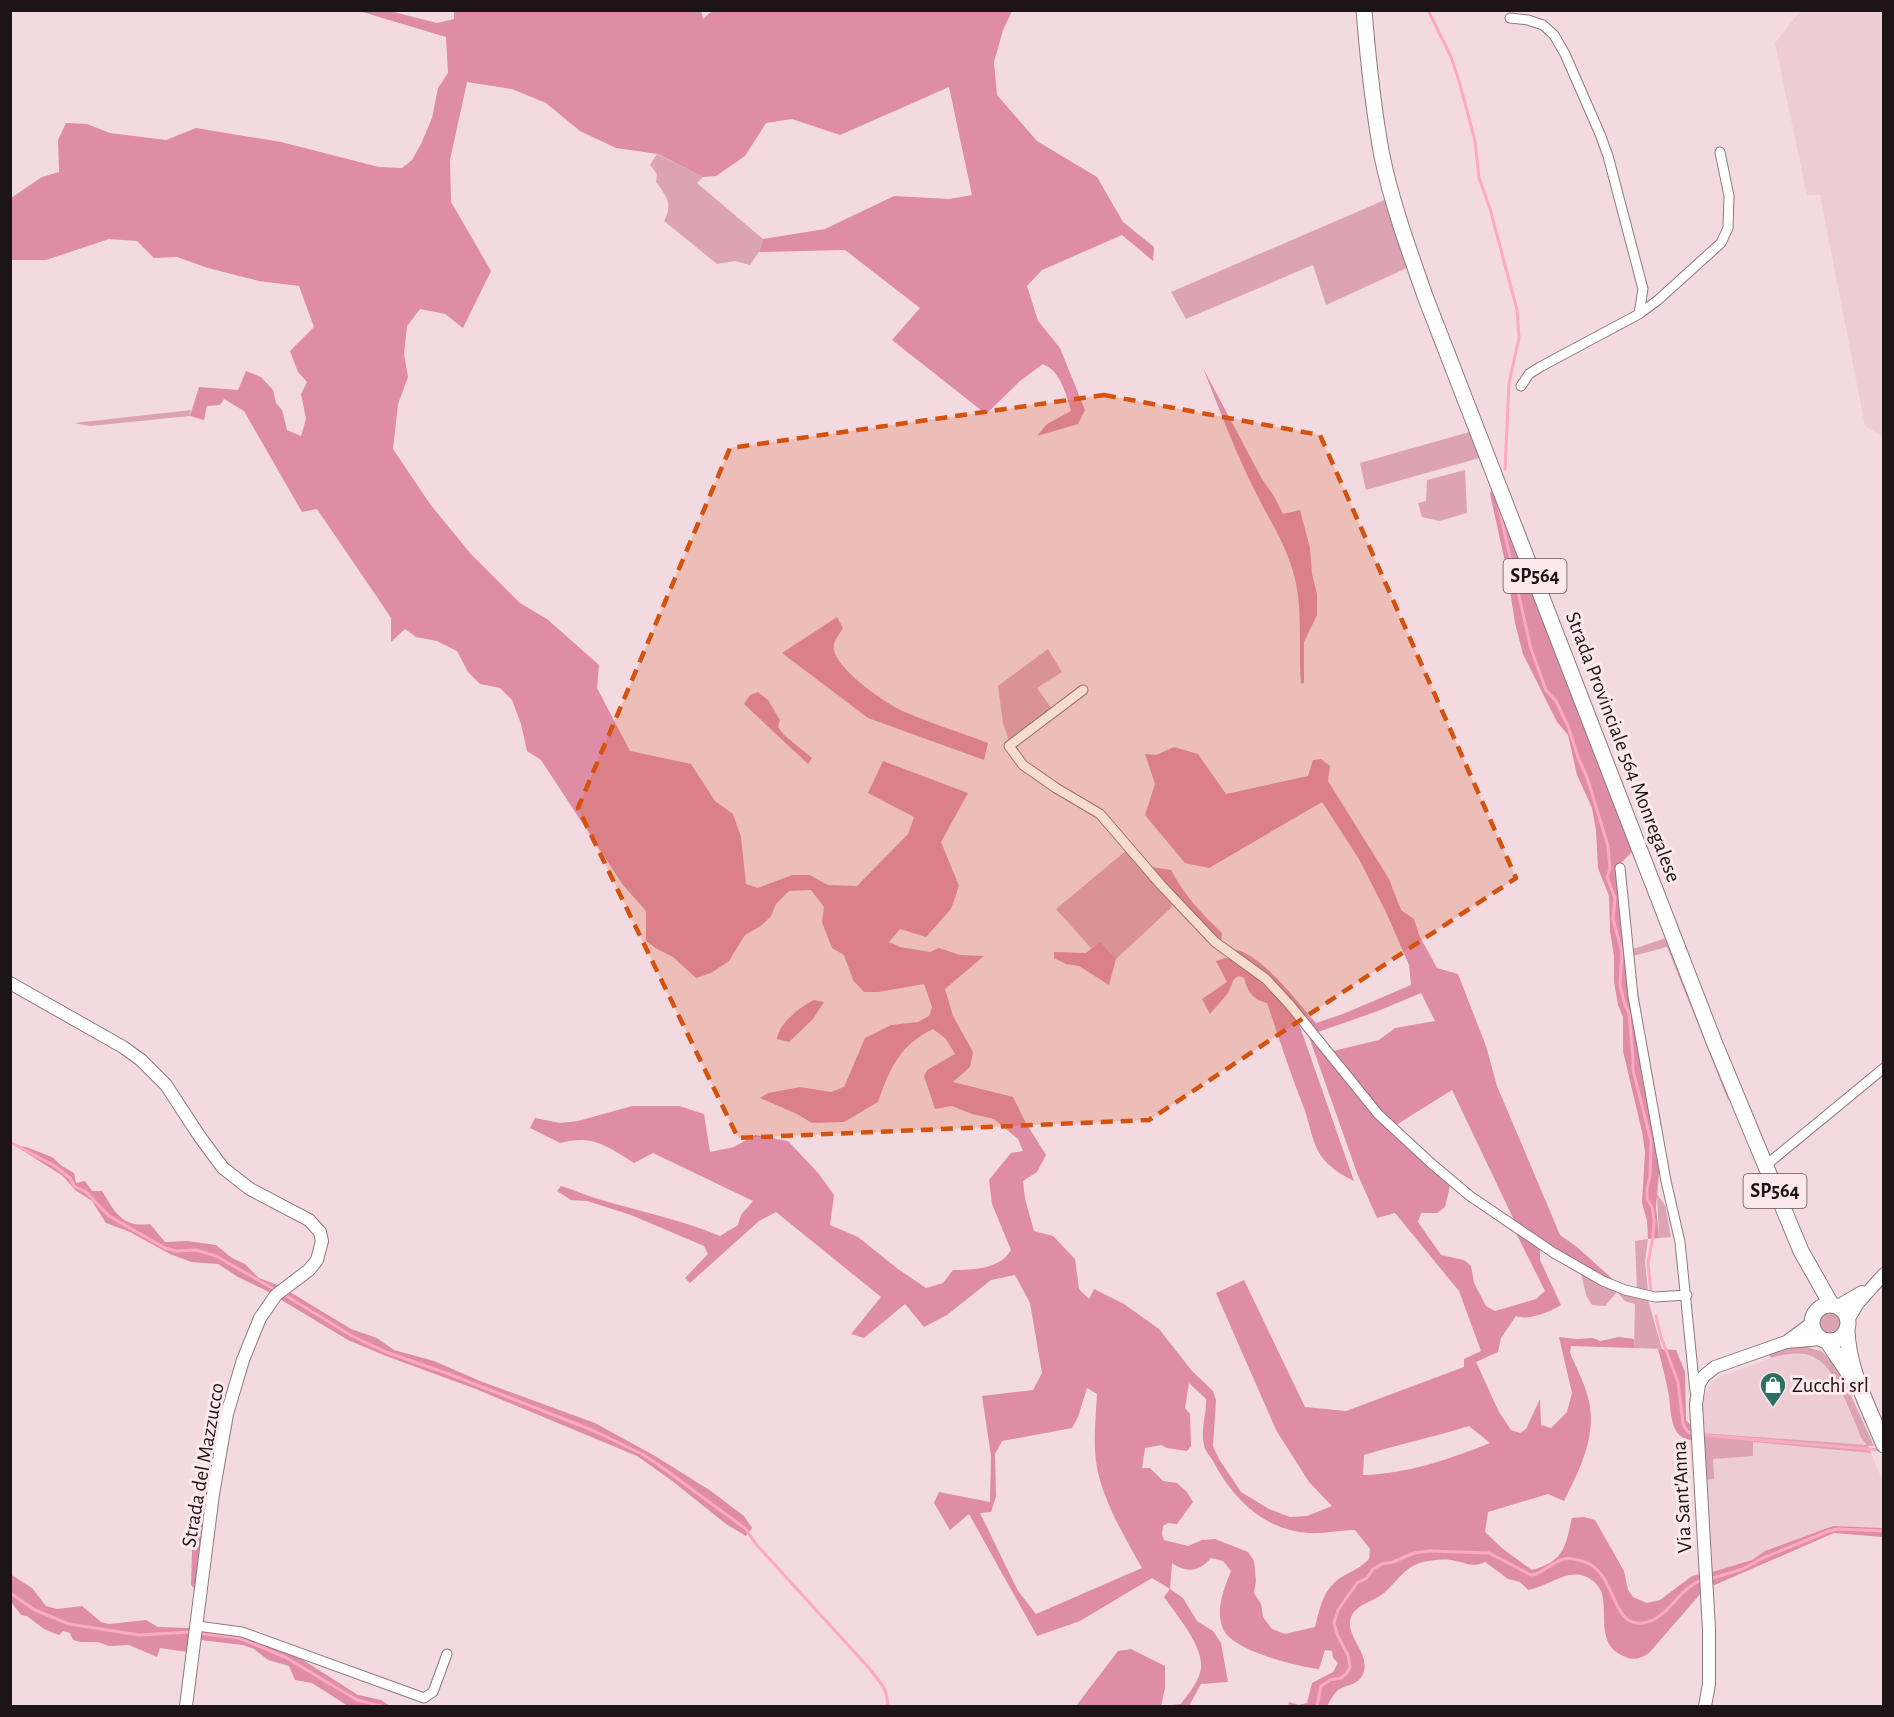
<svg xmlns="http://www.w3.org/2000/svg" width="1894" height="1717" font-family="'Alegreya Sans',sans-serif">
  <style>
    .built { fill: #edccd6 }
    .green { fill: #dca3b5 }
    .forest { fill: #df8ca7; fill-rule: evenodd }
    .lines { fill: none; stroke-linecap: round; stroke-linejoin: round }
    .stream { stroke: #fea8c4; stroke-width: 3 }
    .minor-casing { stroke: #8f797f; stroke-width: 11 }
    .tertiary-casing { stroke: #8f797f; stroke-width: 14 }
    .primary-casing { stroke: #8f797f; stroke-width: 17 }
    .minor { stroke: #fff; stroke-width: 9 }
    .tertiary { stroke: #fff; stroke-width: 12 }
    .primary { stroke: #fff; stroke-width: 15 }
    .marked { fill: #d4520d; fill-opacity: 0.2; stroke: #d4520d; stroke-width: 4.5; stroke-dasharray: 12 8; stroke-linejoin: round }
    .labels { text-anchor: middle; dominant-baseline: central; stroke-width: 6; stroke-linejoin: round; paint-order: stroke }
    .shield { fill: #fde8ee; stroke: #605457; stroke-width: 1.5 }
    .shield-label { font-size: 20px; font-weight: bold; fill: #1c1416 }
    .street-label { font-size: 21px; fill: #1c1416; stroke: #fde8ee }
    .poi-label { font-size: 21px; fill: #1c1416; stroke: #fde8ee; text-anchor: start }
  </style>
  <rect width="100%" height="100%" fill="#f3dae1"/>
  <path class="built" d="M1800 11H1883V437L1865 426 1820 195H1807L1775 43Z
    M1799 1353 1818 1359 1828 1368 1835 1379 1861 1438 1868 1445 1883 1482V1528L1833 1526 1765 1551 1752 1560 1709 1573 1700 1413 1703 1397 1712 1382 1719 1377 1777 1356Z"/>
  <path class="green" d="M657 154 703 177 697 183 763 239 759 252 750 265 735 261 717 264 664 221C673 204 667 197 656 182L657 174 650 165Z
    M1387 199 1409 267 1326 305 1313 265 1186 319 1171 292Z
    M191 410 190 416 90 426 74 423Z
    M1473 431 1483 457 1366 490 1360 463Z
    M1465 470 1467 513 1439 521 1422 517 1418 503 1426 501 1427 480Z
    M1048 649 1062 672 1037 688 1052 709 1009 741 1003 723 998 686Z
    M1128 849 1172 901V907L1116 959 1100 941 1091 948 1056 909Z
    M1669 937 1732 1098 1728 1100 1667 947 1633 956V949Z
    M1657 1194 1665 1205 1671 1237 1659 1238Z
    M1648 1239 1645 1262 1648 1292 1637 1289 1635 1241Z
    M1581 1273 1648 1300 1662 1349 1634 1348 1635 1304 1625 1301 1617 1292 1605 1306 1592 1305 1586 1295Z
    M1818 1323a12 12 0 1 1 24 0a12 12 0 1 1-24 0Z
    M1803 1346 1821 1351 1831 1360 1844 1380 1874 1446H1868L1871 1453 1753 1442V1456L1713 1459 1714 1479 1704 1480 1701 1433 1867 1445 1861 1438C1855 1422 1848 1406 1841 1391 1824 1355 1808 1347 1771 1358L1768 1352 1780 1348Z"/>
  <path class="forest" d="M454 10H701L703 19 713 10 1012 11 1003 30 994 62 997 95 1037 141 1097 177 1123 222 1154 247 1153 261 1122 235 1042 270 1027 286 1038 321 1060 348 1085 410 1078 424 1037 436 1047 424 1071 411C1066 394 1061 372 1043 364L1020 381 986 414 892 340 920 308 845 250 759 252 763 239 825 229 894 196 949 199 972 195 949 87 840 135 792 119 766 123 745 156 716 176 703 177 658 154 616 148 580 131 546 103 512 89 467 82 450 160 451 202 491 271 463 328 445 314 420 309 407 326 404 354 408 377 398 404 393 449 430 504 470 553 520 603 547 619 599 665 597 688 630 751 691 764 715 801 733 814 741 837 746 884 758 888 792 875H810L828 885 857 886 908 834 914 817 868 793 883 761 968 793 941 842 959 886 951 909 926 937 900 929 889 942 900 947 930 952 939 948 960 955 984 956 945 989 953 1016 973 1052 970 1067 953 1082 1013 1097 1026 1123 1046 1155 1037 1172 1023 1181 1025 1199 1034 1231 1053 1236 1075 1259 1079 1289 1089 1299 1094 1289 1124 1304 1159 1329 1192 1371 1213 1391 1216 1400 1213 1446 1219 1459 1241 1492 1269 1509 1290 1517 1307 1516 1332 1506 1309 1482 1276 1430 1216 1293 1244 1280 1305 1407 1346 1411 1464 1367V1359L1481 1351 1459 1291 1395 1213 1377 1218 1357 1173 1308 1034 1378 1121 1450 1186 1445 1207 1437 1213H1421L1418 1222 1441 1255 1464 1260 1471 1266 1474 1283 1486 1306 1495 1311 1536 1299 1545 1291 1515 1231 1540 1249V1260L1561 1305C1550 1312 1528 1321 1516 1316L1501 1338 1498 1352 1476 1362 1499 1412 1511 1430 1520 1433 1526 1429 1540 1399 1541 1425 1551 1428 1567 1412 1572 1393 1559 1337 1577 1339 1593 1338 1600 1341 1619 1337 1634 1339V1348L1571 1346 1570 1353C1576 1367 1584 1382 1588 1397 1598 1434 1580 1469 1564 1501L1548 1494 1488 1512 1485 1532 1503 1549 1532 1570C1564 1561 1565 1548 1572 1518L1584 1517 1595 1520 1624 1571 1628 1590 1633 1597 1647 1603 1660 1600 1692 1576 1700 1574 1702 1592 1649 1653C1640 1659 1633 1661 1623 1656 1594 1643 1610 1610 1600 1589 1596 1582 1589 1577 1581 1575 1562 1572 1547 1587 1528 1590L1520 1582 1508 1579 1485 1562C1472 1568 1468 1563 1455 1561 1445 1558 1433 1560 1423 1562 1404 1567 1398 1581 1384 1593 1374 1602 1353 1604 1350 1621 1348 1639 1371 1655 1363 1674 1358 1686 1346 1684 1337 1691 1333 1695 1330 1701 1327 1706H1288L1289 1702 1299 1705 1307 1703 1312 1683 1333 1672 1338 1663 1333 1658 1332 1651 1325 1650 1319 1669C1296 1666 1233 1651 1223 1629 1215 1609 1224 1589 1231 1571L1223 1561 1211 1558C1199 1572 1186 1573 1172 1563L1170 1589 1183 1598 1197 1621 1213 1631 1221 1643 1228 1682 1201 1684 1189 1706H1076L1118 1651 1131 1649 1165 1666V1688L1161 1706 1181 1704C1189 1693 1203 1677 1201 1662 1199 1641 1176 1614 1164 1597L1170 1589 1152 1578 1080 1621 1037 1636 969 1514 950 1530 934 1503 939 1492 990 1502 991 1456 982 1396 1033 1390 1042 1373 1030 1303 1015 1275 991 1280 947 1315 924 1327 905 1304 864 1338 851 1334 881 1297 776 1212 759 1221 690 1283 685 1278 708 1254 704 1246 631 1215 587 1201 571 1200 557 1191 561 1186C573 1189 584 1195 595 1198 637 1211 680 1219 720 1236L738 1225 741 1215 753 1201 653 1153 634 1163C607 1146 592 1134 560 1143L530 1128 535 1118 560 1123 578 1121 632 1106H679L704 1114 710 1152 734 1147 755 1135 788 1141 819 1174 834 1195 830 1225 858 1237 898 1269 926 1288 943 1283 953 1270C972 1270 1001 1269 1011 1250L992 1204 989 1180 1011 1153 1023 1151 1018 1139 994 1119 972 1114 952 1106 935 1109 924 1076 927 1070 955 1054 946 1039 933 1029C899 1046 890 1068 878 1102L844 1122 812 1123 797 1114 760 1098 768 1093 800 1087 831 1092 844 1087 865 1038 891 1025 918 1022 929 1016 932 1007 924 984 878 992H864L853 980 844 955 832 948 822 922 824 907 811 890 789 891 776 904 771 916 762 925 745 935 729 961 711 973 696 978 673 957 657 949 646 941V911L623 885 541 760 527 751 521 724 512 700 500 688 480 684 468 672 457 651 437 641 416 637 405 629 391 642V618L381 603 317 509 302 512 244 411 224 399 220 405 207 406 204 420 190 416 199 387 238 390 246 371 261 377 273 390 276 403 282 410 287 430 301 436 306 419 301 394 307 382 298 372 290 351 314 327 299 286 259 281 208 268 177 257 154 258 137 241 109 239 46 260H11V198L42 177 59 172 58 140 66 123 87 124 110 133 166 140 196 128 281 142 379 167 402 168 412 160 421 144 432 118 438 88 448 73 446 37 359 11H390L437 23 454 19ZM1189 1383 1206 1399C1207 1414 1200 1429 1204 1445 1205 1451 1210 1456 1213 1461 1233 1499 1264 1530 1309 1533 1324 1534 1340 1530 1355 1530L1370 1549 1369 1559C1358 1571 1344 1573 1334 1583 1322 1594 1319 1612 1315 1627L1285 1634 1272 1629 1263 1617 1261 1604 1254 1593 1256 1581 1254 1561 1248 1552 1215 1539 1202 1540 1188 1546 1164 1540 1162 1534 1163 1526 1168 1523 1177 1524 1193 1502 1187 1492 1177 1483 1163 1481 1150 1468H1142L1145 1448 1161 1445 1167 1448 1187 1451 1191 1446 1190 1414 1185 1408ZM1087 1388 1097 1394C1096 1413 1094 1432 1095 1450 1096 1490 1123 1534 1142 1568L1036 1614 1018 1591 980 1513 991 1512 996 1496 995 1454 1002 1441 1072 1428 1078 1417ZM1469 1426 1490 1443C1450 1459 1407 1474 1363 1475L1364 1455C1399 1444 1434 1437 1469 1426Z
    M1203 368 1262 479 1274 496 1283 514 1300 510 1310 548 1312 574 1317 594V615L1304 642V683L1301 684C1298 648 1303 613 1295 579 1288 548 1271 523 1257 495 1236 454 1220 411 1203 368Z
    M1493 486 1634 850 1616 868 1660 1162 1656 1207 1659 1238 1648 1239 1647 1221 1642 1203 1645 1152 1642 1132 1623 1051V1017L1618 1005 1614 982V956L1610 931 1609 896 1598 868 1596 830 1592 808 1577 775 1568 735 1557 722 1523 654 1515 623 1507 571 1490 494Z
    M837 617 843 628C841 632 835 639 834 644 828 664 887 705 905 712 932 724 960 732 988 743L984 760 868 718 782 653Z
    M758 692 768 700 780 720 778 727 784 735 812 758 808 764 744 704 750 695Z
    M1174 747 1198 754 1226 794 1308 776 1313 760 1321 759 1330 766 1328 781 1389 879 1401 910 1414 919 1419 935 1437 968 1458 974 1486 1046 1497 1086 1560 1235 1577 1247 1617 1283 1593 1272 1544 1242 1514 1220 1452 1090 1396 1125 1379 1108 1333 1051 1379 1040 1395 1028 1435 1021 1421 993 1378 1011 1318 1032C1291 999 1268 973 1232 949 1261 952 1296 1001 1316 1023L1343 1014 1411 985 1409 965 1386 912 1359 859 1322 802 1209 868 1185 863 1145 815 1155 784 1145 754 1156 755Z
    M1152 867 1171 870C1184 895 1202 914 1222 933L1221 942 1173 892Z
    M1100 941 1116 959 1109 985 1079 966 1066 964 1054 958V952L1086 953Z
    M1225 958 1231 959 1250 971 1276 997 1299 1024 1354 1181C1344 1176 1335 1171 1327 1163 1312 1148 1311 1127 1304 1108 1290 1073 1279 1038 1267 1003 1252 999 1248 992 1244 978L1239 976 1234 979 1228 993 1210 1014 1202 999 1227 982 1216 961Z
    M814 1000 824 1002 813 1019 789 1042 777 1039C779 1023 800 1007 814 1000Z
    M14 1145 26 1147 52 1157 62 1166 74 1173 76 1183 85 1181 92 1191H102C115 1212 122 1228 150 1224L165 1242 187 1241 216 1245 232 1258 245 1264 259 1278 280 1286 271 1293 238 1277 218 1264 191 1262 170 1254 130 1232 106 1223 92 1201 75 1190 63 1176Z
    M290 1289V1292L351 1329 377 1338 394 1350 434 1361 480 1381 595 1423 655 1456 711 1491 744 1516 752 1528 746 1536 726 1524 671 1480 637 1456 476 1389 386 1356 348 1340 278 1298Z
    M1658 1349 1676 1350 1685 1372 1686 1420 1691 1426 1693 1440C1670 1440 1671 1412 1669 1396 1666 1380 1662 1364 1658 1349Z
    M207 1495 195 1589 191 1585 193 1520 199 1512 202 1497Z
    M1833 1526 1883 1528V1537L1834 1533 1710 1587 1709 1573 1752 1560 1765 1551Z
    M10 1574 32 1588 46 1606 57 1609 82 1606 101 1622 109 1624 146 1620 158 1627 191 1628 187 1652 160 1648 157 1657 129 1645 109 1646 98 1642H81L73 1640 70 1633 63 1631 59 1635 44 1629 27 1616 21 1615 11 1602Z
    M201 1629 229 1632 295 1655 358 1695 381 1700 390 1706H348L312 1683 295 1680 289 1666 268 1660 254 1649 243 1645 200 1640Z"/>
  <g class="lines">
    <path class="stream" d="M1428 10 1451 57 1459 81 1475 141 1479 178 1490 209 1517 310 1519 338 1509 383 1505 469
      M1498 504 1531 649 1546 690 1556 701 1568 726 1579 760 1587 777 1608 846 1610 869 1607 877 1615 898 1613 919 1622 952 1620 985 1625 1005 1629 1013 1633 1058V1070L1651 1141 1650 1176 1647 1189V1199L1652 1207 1654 1220 1653 1236 1648 1263 1651 1292
      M10 1142 55 1166 70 1178 74 1186 86 1192 109 1216 165 1248 176 1251 196 1250 216 1256 272 1288
      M285 1295 352 1336 386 1352 449 1374 592 1430 642 1454 656 1463 746 1529 755 1543 869 1668C878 1681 890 1690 887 1706
      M1656 1316 1661 1337 1678 1382 1683 1424 1688 1432 1693 1434
      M1700 1435 1881 1450
      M1709 1579 1743 1569 1763 1558 1829 1531 1838 1529 1884 1531
      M10 1593 35 1610 69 1624 139 1635 191 1632
      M198 1633 239 1638 285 1657 357 1700 381 1706
      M1317 1706 1321 1686 1330 1680 1341 1678 1347 1673 1350 1667 1348 1655 1338 1636 1334 1623 1338 1610 1357 1583 1367 1578 1373 1569 1382 1564 1393 1562 1414 1553 1430 1551 1489 1553 1531 1575 1536 1574C1544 1570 1555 1562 1564 1559 1568 1558 1574 1559 1578 1560 1619 1567 1608 1628 1643 1623 1669 1619 1678 1588 1702 1580"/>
    <g class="minor-casing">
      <path id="minor" d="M1510 18 1528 20 1543 25 1554 35 1565 54 1600 134 1608 156 1643 289 1639 314
        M1521 386 1529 374 1540 367 1639 314 1658 300 1721 243 1728 228 1729 196 1720 152
        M1083 690 1009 746 1023 765 1056 788 1100 814 1161 885 1215 942 1266 979 1290 1005 1378 1114 1432 1164 1470 1196 1554 1253 1603 1281 1625 1290 1655 1297 1687 1295
        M1620 868 1633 996 1666 1181 1680 1242 1695 1391
        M1765 1166 1884 1068
        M197 1626 242 1632 424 1698 433 1692 447 1654"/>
    </g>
    <g class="tertiary-casing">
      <path id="tertiary" d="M10 983 123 1047 141 1060 166 1085 200 1137 223 1168 250 1189 309 1220 320 1232 322 1241 317 1260 309 1270 276 1295 260 1318 243 1360 227 1414 213 1494 186 1706
        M1838 1306 1862 1292
        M1848 1320 1858 1303 1884 1274
        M1789 1340 1812 1323
        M1705 1706 1709 1684V1629L1696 1404 1699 1384 1704 1376 1715 1367 1786 1342 1822 1339"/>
    </g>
    <g class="primary-casing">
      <path id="primary" d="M1364 10C1368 59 1373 108 1382 156 1392 204 1409 250 1425 296L1715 1044 1801 1251 1831 1304
        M1812 1323a18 18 0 1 1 36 0a18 18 0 1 1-36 0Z
        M1847 1330C1848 1370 1869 1408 1884 1445
        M1827 1341 1852 1378"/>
    </g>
    <use href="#minor" class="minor"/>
    <use href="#tertiary" class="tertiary"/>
    <use href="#primary" class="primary"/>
  </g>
  <path class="marked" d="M1104 395 1320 435 1516 878 1149 1120 738 1138 578 808 730 448Z"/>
  <defs>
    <g id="shop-pin" transform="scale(1.35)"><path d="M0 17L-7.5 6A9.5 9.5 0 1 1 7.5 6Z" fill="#2c7063" stroke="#fde8ee"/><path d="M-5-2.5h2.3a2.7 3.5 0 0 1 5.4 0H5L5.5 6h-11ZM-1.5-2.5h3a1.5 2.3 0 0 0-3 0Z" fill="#fff"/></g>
  </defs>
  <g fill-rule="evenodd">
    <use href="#shop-pin" x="1773" y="1385"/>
  </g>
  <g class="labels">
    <g class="shield">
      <rect x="1503.5" y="559" width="63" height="34" rx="4.5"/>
      <rect x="1743.5" y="1174" width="63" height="34" rx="4.5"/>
    </g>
    <g class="shield-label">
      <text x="1535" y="576">SP564</text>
      <text x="1775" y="1191">SP564</text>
    </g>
    <g class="street-label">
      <text transform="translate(1623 747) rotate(69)">Strada Provinciale 564 Monregalese</text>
      <text transform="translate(203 1465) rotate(-80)">Strada del Mazzucco</text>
      <text transform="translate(1682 1497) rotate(-93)">Via Sant'Anna</text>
    </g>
    <g class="poi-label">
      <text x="1792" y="1385">Zucchi srl</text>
    </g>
  </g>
  <rect width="1894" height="1717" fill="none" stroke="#1c1416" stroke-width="24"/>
</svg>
